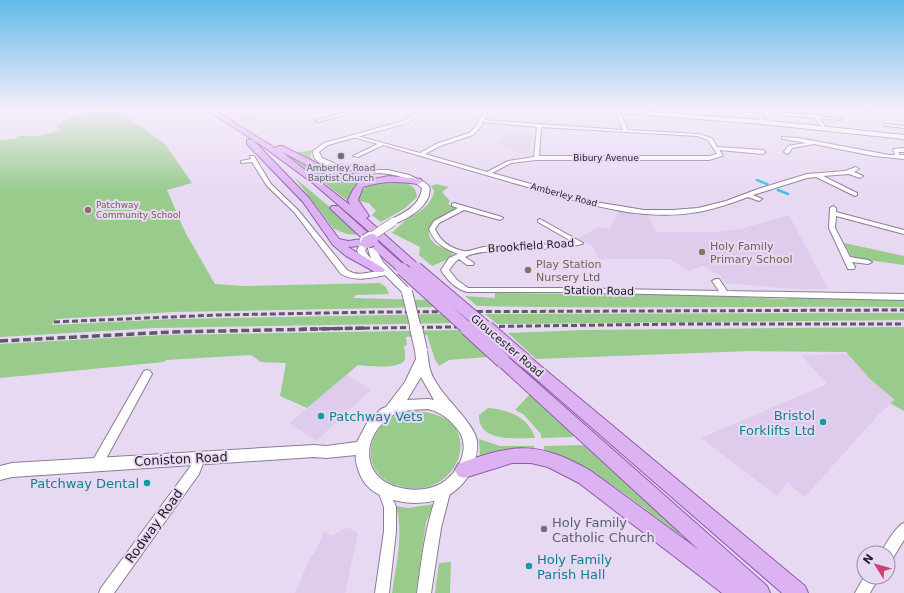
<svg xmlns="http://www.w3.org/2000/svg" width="904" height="593" font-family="'DejaVu Sans',sans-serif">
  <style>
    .built { fill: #dfccec }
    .green { fill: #98cb8c }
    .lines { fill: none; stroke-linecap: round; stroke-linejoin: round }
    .stream { stroke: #3ac3e5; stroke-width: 2.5 }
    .minor-casing { stroke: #897c93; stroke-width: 2 }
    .tertiary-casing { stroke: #897c93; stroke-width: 2 }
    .primary-casing { stroke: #8d5ca6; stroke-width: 2 }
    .minor { fill: #fff; fill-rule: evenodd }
    .tertiary { fill: #fff; fill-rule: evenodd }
    .primary { fill: #ddb2f3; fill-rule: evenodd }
    .rail-far1 { stroke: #605866; stroke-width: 3; stroke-dasharray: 6 3; stroke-linecap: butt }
    .rail { stroke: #605866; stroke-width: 3.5; stroke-dasharray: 8 3.5; stroke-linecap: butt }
    .tertiary-bridge-far2-casing { stroke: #897c93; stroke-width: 9; stroke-linecap: butt }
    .tertiary-bridge-far1-casing { stroke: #897c93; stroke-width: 12; stroke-linecap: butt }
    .tertiary-bridge-casing { stroke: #897c93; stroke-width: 14; stroke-linecap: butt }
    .primary-bridge-far1-casing { stroke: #8d5ca6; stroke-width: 14; stroke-linecap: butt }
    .primary-bridge-casing { stroke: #8d5ca6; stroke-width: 16; stroke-linecap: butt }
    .tertiary-bridge-far2 { stroke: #fff; stroke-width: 8 }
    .tertiary-bridge-far1 { stroke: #fff; stroke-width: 10 }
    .tertiary-bridge { stroke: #fff; stroke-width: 12 }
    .primary-bridge-far1 { stroke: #ddb2f3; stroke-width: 12 }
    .primary-bridge { stroke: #ddb2f3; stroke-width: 14 }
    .worship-dot { fill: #6b7280; stroke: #e8d9f3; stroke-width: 1.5 }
    .education-dot { fill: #8d6e63; stroke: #e8d9f3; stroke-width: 1.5 }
    .culture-dot { fill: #0f9aa8; stroke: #e8d9f3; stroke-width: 1.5 }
    .labels { text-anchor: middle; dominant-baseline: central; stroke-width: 4; stroke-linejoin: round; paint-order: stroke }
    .far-street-label { font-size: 9px; fill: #211c25; stroke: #e8d9f3 }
    .far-worship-label { font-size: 9px; fill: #5b616d; stroke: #e8d9f3 }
    .far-education-label { font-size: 9px; fill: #785e54; stroke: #e8d9f3; text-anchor: start }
    .street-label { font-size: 11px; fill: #211c25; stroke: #e8d9f3 }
    .education-label { font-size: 11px; fill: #785e54; stroke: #e8d9f3; text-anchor: start }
    .near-culture-label { font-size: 13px; fill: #0d838f; stroke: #e8d9f3; text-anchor: end }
    .near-street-label { font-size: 13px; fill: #211c25; stroke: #e8d9f3 }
    .near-worship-label { font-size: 13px; fill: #5b616d; stroke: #e8d9f3; text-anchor: start }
  </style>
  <rect width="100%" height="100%" fill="#e8d9f3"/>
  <path class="built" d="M515 133 534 134 532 136 530 151 532 155 526 156 495 142 504 138 507 134Z
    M619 211 647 214 656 232H714L740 229 789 215 828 289H793L725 283 720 275 703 266 688 271 670 259H599L592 245 578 239 598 227 610 229Z
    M848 354 870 379 895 400 879 414 805 497 787 483 777 496 701 438 827 384 801 355Z
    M346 374 371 390 316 441 290 423Z
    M347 527 358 533 345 593H295L311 555H314L324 531 331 536Z"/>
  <path class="green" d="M86 109H115L147 131 165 144 192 183 167 190 185 232 215 284 244 286 380 283 386 287 389 294 356 295 353 298 429 300 436 307 173 312 56 319 52 325 173 319 443 314 453 323 156 328 0 337V140L14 139 19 136H38L60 130 56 126 70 117 83 116 92 110H84Z
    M281 150 334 177 351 179 365 176 352 204Z
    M314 150 310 155C314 169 341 168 352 171L353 174 341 176 291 152H301Z
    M294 177 345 220 359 235 347 234 334 229Z
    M385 180C398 182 416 180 417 197L404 209 381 222 372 215 376 211 369 203 359 201V194C366 185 374 183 385 180Z
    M436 184 449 187 442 192 450 201 448 204 456 208C452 213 446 214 440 217 427 224 424 238 438 246 443 248 448 250 452 252L453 257 432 266 419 255 420 247 392 233C396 229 400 225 404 222 416 213 431 208 434 191L431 186Z
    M844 243 904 256V265L854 258 851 256Z
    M495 293 696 295 784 299 794 297 904 300V307C762 306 620 309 477 306L465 296 495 298Z
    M890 313H904V320L497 324 485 314Z
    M904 327V411L890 403 895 400 870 379 846 352 750 351 536 359 508 333 583 330Z
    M459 330 488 357 449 360 439 366 435 360 427 335 406 337 407 345 404 346C404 349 406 355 405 359 402 370 368 366 358 365L307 408 280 396 286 363 261 362 251 355 166 360 164 362 0 378V344L162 335Z
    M530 394 573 434V437L541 438V434L523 414 515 410Z
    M488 408C508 409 529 418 535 438 516 438 478 443 479 415Z
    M411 411C493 411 461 501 404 487 399 485 391 485 387 481 384 479 380 476 378 473 364 457 372 431 388 420 395 415 403 413 411 411Z
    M479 439 500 446H534V450L509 449 480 456Z
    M584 445 679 532V534C639 505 592 464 544 452V446Z
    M434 504 426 522 416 593H392C396 565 404 534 396 506L408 508Z
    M451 562 450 593H435L439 563Z"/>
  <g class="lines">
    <path class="stream" d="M757 180 767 184
      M778 190 788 194"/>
    <g class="minor-casing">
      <path id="minor" d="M279 109H284L244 119 242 118Z
        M351 109H355L348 114 318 122 316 121 344 112Z
        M485 109H489L484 120 623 130 615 110 617 109 619 110 628 130 698 134 712 138 717 147 763 150 766 152 763 154 719 150 723 155 722 156 709 160H536L511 163 492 173 595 202 644 210H673L698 208 726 201 758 189 807 174 845 171 856 167 859 169 854 172 863 176 860 178 849 174 823 176 857 193V195L855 196 816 177 807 178 753 195 762 199 759 201 748 197C732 203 715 209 698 212 637 223 575 200 517 184 472 171 428 158 383 145L358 157 353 156 378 144 353 137V135L420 153 436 144 469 133 476 126ZM483 122 537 127 534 157 508 161 487 172 425 154 440 146 473 135 480 128ZM541 127 697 136 708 140 717 154 709 156H539Z
        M687 109H691L693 118 689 117Z
        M757 109H761L764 123 760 122Z
        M807 109H811L817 116 840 118 842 119 840 120 819 118 827 129 825 130 814 118 782 115 780 114 782 113 812 115Z
        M855 109 904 111V113L857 110Z
        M885 124 904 126V128L887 126H885Z
        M782 137 799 138 889 155H895L893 149 904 148V152H898L900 155H904V159L874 156 814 144 792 148 789 153 787 154 784 152 788 146 806 143 784 139H782Z
        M250 156H254L271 184 298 210 347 270C361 279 372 269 386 271L387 273 386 275C371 278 355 282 341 274L294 212 267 186 252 162 241 163V161L251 159Z
        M454 203 502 217 503 218 500 220 464 210 439 223 435 229C440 241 450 248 463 251 469 252 478 248 484 247 513 243 544 247 573 242L538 222V220L540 219 583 243 582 244C554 251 524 248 495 251 485 252 474 252 465 257L474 263 473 265H467L459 259 455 262 449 270 457 280 468 288H564L719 291 712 281 716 279H719L727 291 904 294V300L564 292H467C456 289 447 280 441 270L449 258 458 254C444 248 435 244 429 229L434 221 458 208 452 206V204Z
        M833 206 836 208V212L904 230V234L836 216 835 228 850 257 868 260 872 262 868 264 852 262 855 267 854 269H848L829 228 830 208Z
        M147 370 150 371 152 374 101 468 97 469 93 468 91 464 93 460 144 371Z
        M199 453 203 454 205 458 199 474 114 593H99L101 588 190 467 195 454Z
        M445 483 449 485 451 489 441 528 431 593H417C422 557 426 518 441 485Z
        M384 485 388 487 396 507V531L389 593H375L384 531V507L378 491 380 487Z
        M904 523V540L893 558 888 560V553H881C885 545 896 526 904 523Z
        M864 577H879L870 593H855Z"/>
    </g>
    <g class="tertiary-casing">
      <path id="tertiary" d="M419 109H424L417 117 407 123 328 145 319 152 322 158 336 164 361 167 366 170H388L409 175 424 182 429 186C434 204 407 220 393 224L389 222 390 220C404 213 420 206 422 188 411 178 394 174 379 173 374 173 367 175 363 174 361 173 360 171 358 171 346 167 313 171 313 151L324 143 403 121 413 115Z
        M592 109H609L762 120 904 135V139L762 124 595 111Z
        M365 237 369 240 367 243 374 242 377 251 383 262 412 292 410 294H404L378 268C368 270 361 259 357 251L362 238ZM367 245 371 259 365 251Z
        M421 346 425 347C428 352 428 359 429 365 430 372 433 378 437 384 447 401 474 423 477 441 478 452 475 461 471 471 455 503 420 508 390 499 375 494 364 487 359 472 357 466 355 461 356 455L326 458 314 457 12 477 0 480V466L12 463 314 445 326 446 357 442 367 423 381 409 386 407 405 382 416 359 415 350 417 347ZM421 377 434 400 428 399 407 400ZM428 409C437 411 445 416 451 422 455 427 460 431 462 437 469 457 452 481 433 487 421 491 408 490 397 487 360 476 362 436 390 417 401 409 415 410 428 409Z"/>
    </g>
    <g class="primary-casing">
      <path id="primary" d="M205 109H212L275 148 279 146H282L339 174H352L364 170H367L371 176 368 180 389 176 421 179 422 181 421 183 418 184C398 181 382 181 363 187L358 200 369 216 366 218 420 266 422 268 420 270H412L364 227 314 184 261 145ZM282 152C305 163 338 187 363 176L353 190 348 200 350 205Z
        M247 140H253L309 198 339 239 348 241 363 239 332 210 330 208 332 206H338L406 267 408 269 406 271H398L369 245 348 247 383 268 385 270 383 272H375L346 256 333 245 303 202 247 144Z
        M503 356 508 357 767 586 770 593H722L579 483 548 467 531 463H512L464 478 458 476 455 470 458 464C515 443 538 441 591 471L699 550 498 365 496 361 498 357Z
        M525 356 530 357 805 586 808 593H782L520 365 518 361 520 357Z"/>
    </g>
    <use href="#minor" class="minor"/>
    <use href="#tertiary" class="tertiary"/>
    <use href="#primary" class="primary"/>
    <path class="rail-far1" d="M54 322 216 315 377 312 904 310
      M301 329 682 324H904"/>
    <path class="rail" d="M0 341 172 332 367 328"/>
    <g class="tertiary-bridge-far2-casing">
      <path id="tertiary-bridge-far2" d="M369 238 393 222"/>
    </g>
    <g class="tertiary-bridge-far1-casing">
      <path id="tertiary-bridge-far1" d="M365 240 370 237
        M407 292 416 329"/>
    </g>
    <g class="tertiary-bridge-casing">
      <path id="tertiary-bridge" d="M416 328 421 350"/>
    </g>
    <g class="primary-bridge-far1-casing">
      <path id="primary-bridge-far1" d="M367 242 372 240
        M416 268 488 329
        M402 269 468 329"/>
    </g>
    <g class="primary-bridge-casing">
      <path id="primary-bridge" d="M467 328 503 361
        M487 328 525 361"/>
    </g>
    <use href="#tertiary-bridge-far2" class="tertiary-bridge-far2"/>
    <use href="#tertiary-bridge-far1" class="tertiary-bridge-far1"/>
    <use href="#tertiary-bridge" class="tertiary-bridge"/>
    <use href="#primary-bridge-far1" class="primary-bridge-far1"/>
    <use href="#primary-bridge" class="primary-bridge"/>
  </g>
  <linearGradient id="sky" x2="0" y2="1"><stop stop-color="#62bae7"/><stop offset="0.57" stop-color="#f5eefa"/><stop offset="1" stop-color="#f5eefa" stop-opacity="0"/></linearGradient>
  <rect width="904" height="192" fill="url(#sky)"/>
  <g class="worship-dot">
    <circle cx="341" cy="156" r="4"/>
    <circle cx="544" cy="529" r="4"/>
  </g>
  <g class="education-dot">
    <circle cx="88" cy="210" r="4"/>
    <circle cx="702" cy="252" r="4"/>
    <circle cx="528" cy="270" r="4"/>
  </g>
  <g class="culture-dot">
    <circle cx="321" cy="416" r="4"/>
    <circle cx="823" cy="422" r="4"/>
    <circle cx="147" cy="483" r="4"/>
    <circle cx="529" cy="566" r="4"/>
  </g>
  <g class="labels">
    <g class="far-street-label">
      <text x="606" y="158">Bibury Avenue</text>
      <text transform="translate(564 195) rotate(15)">Amberley Road</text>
    </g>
    <g class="far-worship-label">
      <text x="341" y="168">Amberley Road<tspan x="341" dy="10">Baptist Church</tspan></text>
    </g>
    <g class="far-education-label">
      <text x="96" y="205">Patchway<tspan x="96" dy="10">Community School</tspan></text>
    </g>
    <g class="street-label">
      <text transform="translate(531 246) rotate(-4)">Brookfield Road</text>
      <text transform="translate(599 291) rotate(1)">Station Road</text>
      <text transform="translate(507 346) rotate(40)">Gloucester Road</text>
    </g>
    <g class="education-label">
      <text x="710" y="246">Holy Family<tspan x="710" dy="13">Primary School</tspan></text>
      <text x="536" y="264">Play Station<tspan x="536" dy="13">Nursery Ltd</tspan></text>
    </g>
    <g class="near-culture-label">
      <text x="815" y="415">Bristol<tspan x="815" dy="15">Forklifts Ltd</tspan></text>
      <text x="329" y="416" text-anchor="start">Patchway Vets</text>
      <text x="139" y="483">Patchway Dental</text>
      <text x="537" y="559" text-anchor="start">Holy Family<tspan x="537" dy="15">Parish Hall</tspan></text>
    </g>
    <g class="near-street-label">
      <text transform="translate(181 459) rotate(-3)">Coniston Road</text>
      <text transform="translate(154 526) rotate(-54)">Rodway Road</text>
    </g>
    <g class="near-worship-label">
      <text x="552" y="522">Holy Family<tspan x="552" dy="15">Catholic Church</tspan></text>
    </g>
  </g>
  <g transform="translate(876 565) rotate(307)"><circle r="19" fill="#e8d9f3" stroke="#988da1"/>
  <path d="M0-3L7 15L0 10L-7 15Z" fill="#ce416e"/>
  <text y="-6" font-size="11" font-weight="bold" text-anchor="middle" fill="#211c25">N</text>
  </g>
</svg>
